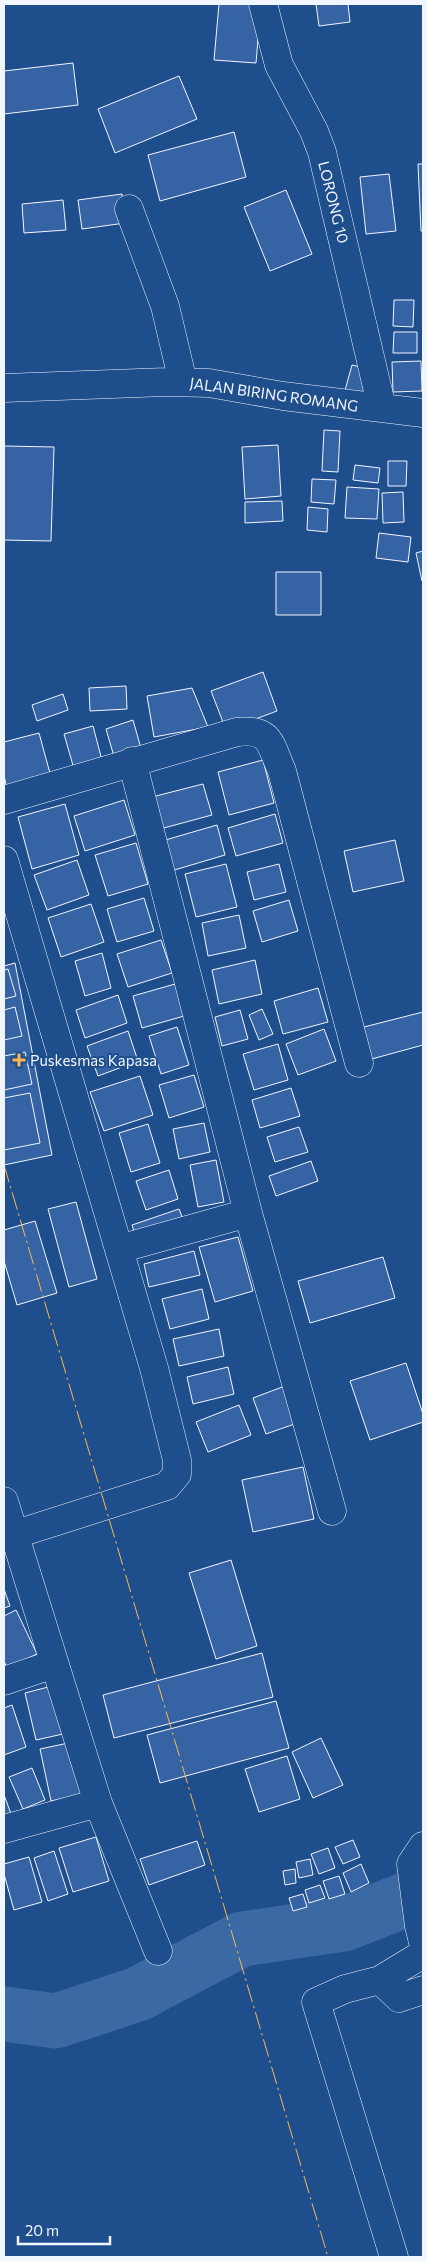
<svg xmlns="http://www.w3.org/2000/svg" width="427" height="2261" font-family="Commissioner,sans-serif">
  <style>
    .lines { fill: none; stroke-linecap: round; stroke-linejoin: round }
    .river { stroke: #3b69a3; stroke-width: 55 }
    .building { fill: #3563a3; stroke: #f2f6ff }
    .minor-casing { stroke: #f2f6ff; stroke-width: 29 }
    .minor { stroke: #1f4e8c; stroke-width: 28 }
    .power { stroke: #ffb74d; stroke-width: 1; stroke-dasharray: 18 4 2.5 4; stroke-linecap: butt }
    .poi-dot { fill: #ffb74d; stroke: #1f4e8c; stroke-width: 2 }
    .labels { text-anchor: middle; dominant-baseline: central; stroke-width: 4; stroke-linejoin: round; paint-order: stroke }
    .street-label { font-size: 15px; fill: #f2f6ff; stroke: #1f4e8c }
    .poi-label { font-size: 15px; fill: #f2f6ff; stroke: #1f4e8c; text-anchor: start }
  </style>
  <rect width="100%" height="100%" fill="#1f4e8c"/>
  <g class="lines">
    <path class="river" d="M4 2014 56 2021 138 1994 242 1939 344 1924 423 1893"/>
  </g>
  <path class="building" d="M219 4H261L256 63 214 60Z
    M316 4H348L350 22 319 26Z
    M73 63 78 105 4 114V71Z
    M179 76 197 119 115 153 98 109Z
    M234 132 246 177 160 201 148 155Z
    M418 164H423V231H421Z
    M389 174 396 231 366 234 360 177Z
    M286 190 312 254 270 271 244 207Z
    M122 194 125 223 82 229 78 200Z
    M63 200 66 230 24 233 22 204Z
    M394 300H414L413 327 393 326Z
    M394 332H417V353H393Z
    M421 361 422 391 393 392 392 362Z
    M352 365 369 369 361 399 344 394Z
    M324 430 340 431 338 472 322 471Z
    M278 445 281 496 245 499 242 447Z
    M4 446 54 447 51 541 4 540Z
    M388 461H407L406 486H388Z
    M355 465 380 468 378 483 353 480Z
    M312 479 336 480 334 504 311 502Z
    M347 487 379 489 377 519 345 518Z
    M403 492 404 522 383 523 382 493Z
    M282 501 283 521 245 523V502Z
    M308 507 328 509 327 532 307 530Z
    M379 533 411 537 408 562 376 558Z
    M423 551V581H422L416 553Z
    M276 572H321V615H276Z
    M263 672 277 711 226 730 211 691Z
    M126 686 127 709 90 711 89 688Z
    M192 688 208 727 154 737 147 696Z
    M63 694 68 710 37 721 32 705Z
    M133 720 142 752 115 760 106 729Z
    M93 726 104 768 76 776 64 734Z
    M39 733 51 777 7 789 4 775V742Z
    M263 760 274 803 229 815 218 772Z
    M203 784 212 815 160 829 152 797Z
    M124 800 135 835 85 851 74 816Z
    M65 804 79 855 32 869 18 817Z
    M275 814 283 843 236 856 228 828Z
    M217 825 225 855 171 871 162 841Z
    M395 840 404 881 353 892 344 851Z
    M136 843 148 884 108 896 95 855Z
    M77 860 89 895 47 910 34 875Z
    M226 864 237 907 196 917 185 874Z
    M279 864 286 892 254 900 247 872Z
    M144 898 154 931 117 942 107 909Z
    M289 900 298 931 262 942 253 911Z
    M91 904 104 942 61 957 48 918Z
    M239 915 246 948 208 956 202 923Z
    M161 940 172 973 128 987 117 954Z
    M102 953 111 988 85 996 75 961Z
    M255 960 262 994 219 1004 212 970Z
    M15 963 52 1155 4 1165V966Z
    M8 969 16 996 4 999V970Z
    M175 984 184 1016 142 1028 133 996Z
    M318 988 328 1022 283 1034 274 1001Z
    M118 995 127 1023 85 1038 76 1010Z
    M15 1007 22 1036 4 1040V1010Z
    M262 1009 273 1034 259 1040 249 1015Z
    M240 1010 248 1039 222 1046 215 1017Z
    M423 1012V1045L368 1060 360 1028Z
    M177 1027 189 1065 161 1074 149 1036Z
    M324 1029 336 1061 298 1075 286 1044Z
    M128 1031 138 1061 98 1076 87 1046Z
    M278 1044 288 1080 254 1090 243 1054Z
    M25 1052 32 1084 4 1090V1056Z
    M194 1075 204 1107 169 1118 159 1085Z
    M140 1076 153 1115 104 1131 90 1092Z
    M291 1088 300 1116 260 1128 252 1100Z
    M30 1093 40 1143 4 1150V1098Z
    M204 1123 210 1152 179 1159 173 1129Z
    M148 1124 160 1163 131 1172 119 1133Z
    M299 1127 308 1152 275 1162 267 1137Z
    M216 1160 224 1202 198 1207 190 1165Z
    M311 1161 318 1181 276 1196 269 1176Z
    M169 1170 178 1199 146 1210 136 1181Z
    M76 1202 97 1279 69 1287 48 1209Z
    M179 1209 185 1224 137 1241 132 1225Z
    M35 1221 57 1293 17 1305 4 1261V1230Z
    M238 1237 253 1291 215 1302 199 1247Z
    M194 1251 200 1275 149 1287 144 1264Z
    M383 1257 395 1298 310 1323 298 1281Z
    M202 1289 209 1319 170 1329 162 1299Z
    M219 1329 224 1356 179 1366 173 1339Z
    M406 1363 423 1414V1422L370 1440 350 1381Z
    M228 1367 234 1394 193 1404 187 1377Z
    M290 1384 303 1421 266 1434 253 1398Z
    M239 1405 251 1435 208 1452 196 1422Z
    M303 1467 314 1519 253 1532 242 1480Z
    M231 1560 257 1646 216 1659 189 1573Z
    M4 1589 10 1606 4 1608Z
    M16 1610 37 1654 7 1668 4 1661V1616Z
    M262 1653 273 1697 114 1738 103 1695Z
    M52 1686 63 1734 36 1740 25 1693Z
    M276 1701 289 1748 160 1783 147 1735Z
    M12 1705 26 1747 4 1755V1708Z
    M321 1738 343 1785 313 1798 292 1752Z
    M73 1742 84 1794 51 1801 40 1749Z
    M287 1756 300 1799 259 1812 245 1769Z
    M32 1768 45 1800 23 1809 9 1777Z
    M4 1795 13 1819 4 1822Z
    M96 1837 109 1881 73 1892 59 1848Z
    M353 1840 360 1857 343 1864 335 1847Z
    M197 1841 205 1865 149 1885 140 1859Z
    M328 1848 335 1868 319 1874 311 1854Z
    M54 1851 68 1894 48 1901 34 1858Z
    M29 1857 42 1902 14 1910 4 1874V1864Z
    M310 1859 313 1875 299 1878 296 1862Z
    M361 1864 369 1883 351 1892 343 1873Z
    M295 1869 296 1883 285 1885 283 1871Z
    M339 1876 345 1894 329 1899 323 1881Z
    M320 1885 325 1898 309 1903 305 1890Z
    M303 1894 307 1907 293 1911 289 1898Z"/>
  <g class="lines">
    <g class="minor-casing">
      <path id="minor" d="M263 4 279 65 314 131 322 152 382 408
        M129 209 165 306 183 382
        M4 388 166 382 209 383 283 396 423 413
        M132 761 248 1213
        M4 800 237 732C271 728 270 744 282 771L359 1063
        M4 860 154 1368 177 1460V1474L167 1486 4 1538
        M119 1249 248 1213 332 1511
        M4 1501 98 1803 158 1951
        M4 1681 54 1664
        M4 1829 98 1803
        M423 1846 411 1864 419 1926 423 1942
        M380 1980 399 1998 423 1990
        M394 2257 316 2002 345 1989 380 1980 423 1954"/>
    </g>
    <use href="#minor" class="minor"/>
    <path class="power" d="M4 1165 328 2257"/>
  </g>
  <path class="poi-dot" d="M16.5 1052.5h5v5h5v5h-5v5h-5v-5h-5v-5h5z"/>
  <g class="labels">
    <g class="street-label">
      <text transform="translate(334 202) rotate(76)">LORONG 10</text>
      <text transform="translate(274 394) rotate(8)">JALAN BIRING ROMANG</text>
    </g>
    <g class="poi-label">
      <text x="30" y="1060">Puskesmas Kapasa</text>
    </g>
  </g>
  <rect width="427" height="2261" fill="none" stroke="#f2f6ff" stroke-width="10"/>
  <path d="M18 2236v8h92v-8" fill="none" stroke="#f2f6ff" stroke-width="2.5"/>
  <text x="25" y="2236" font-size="15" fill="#f2f6ff" stroke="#1f4e8c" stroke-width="4" paint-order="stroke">20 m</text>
</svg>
